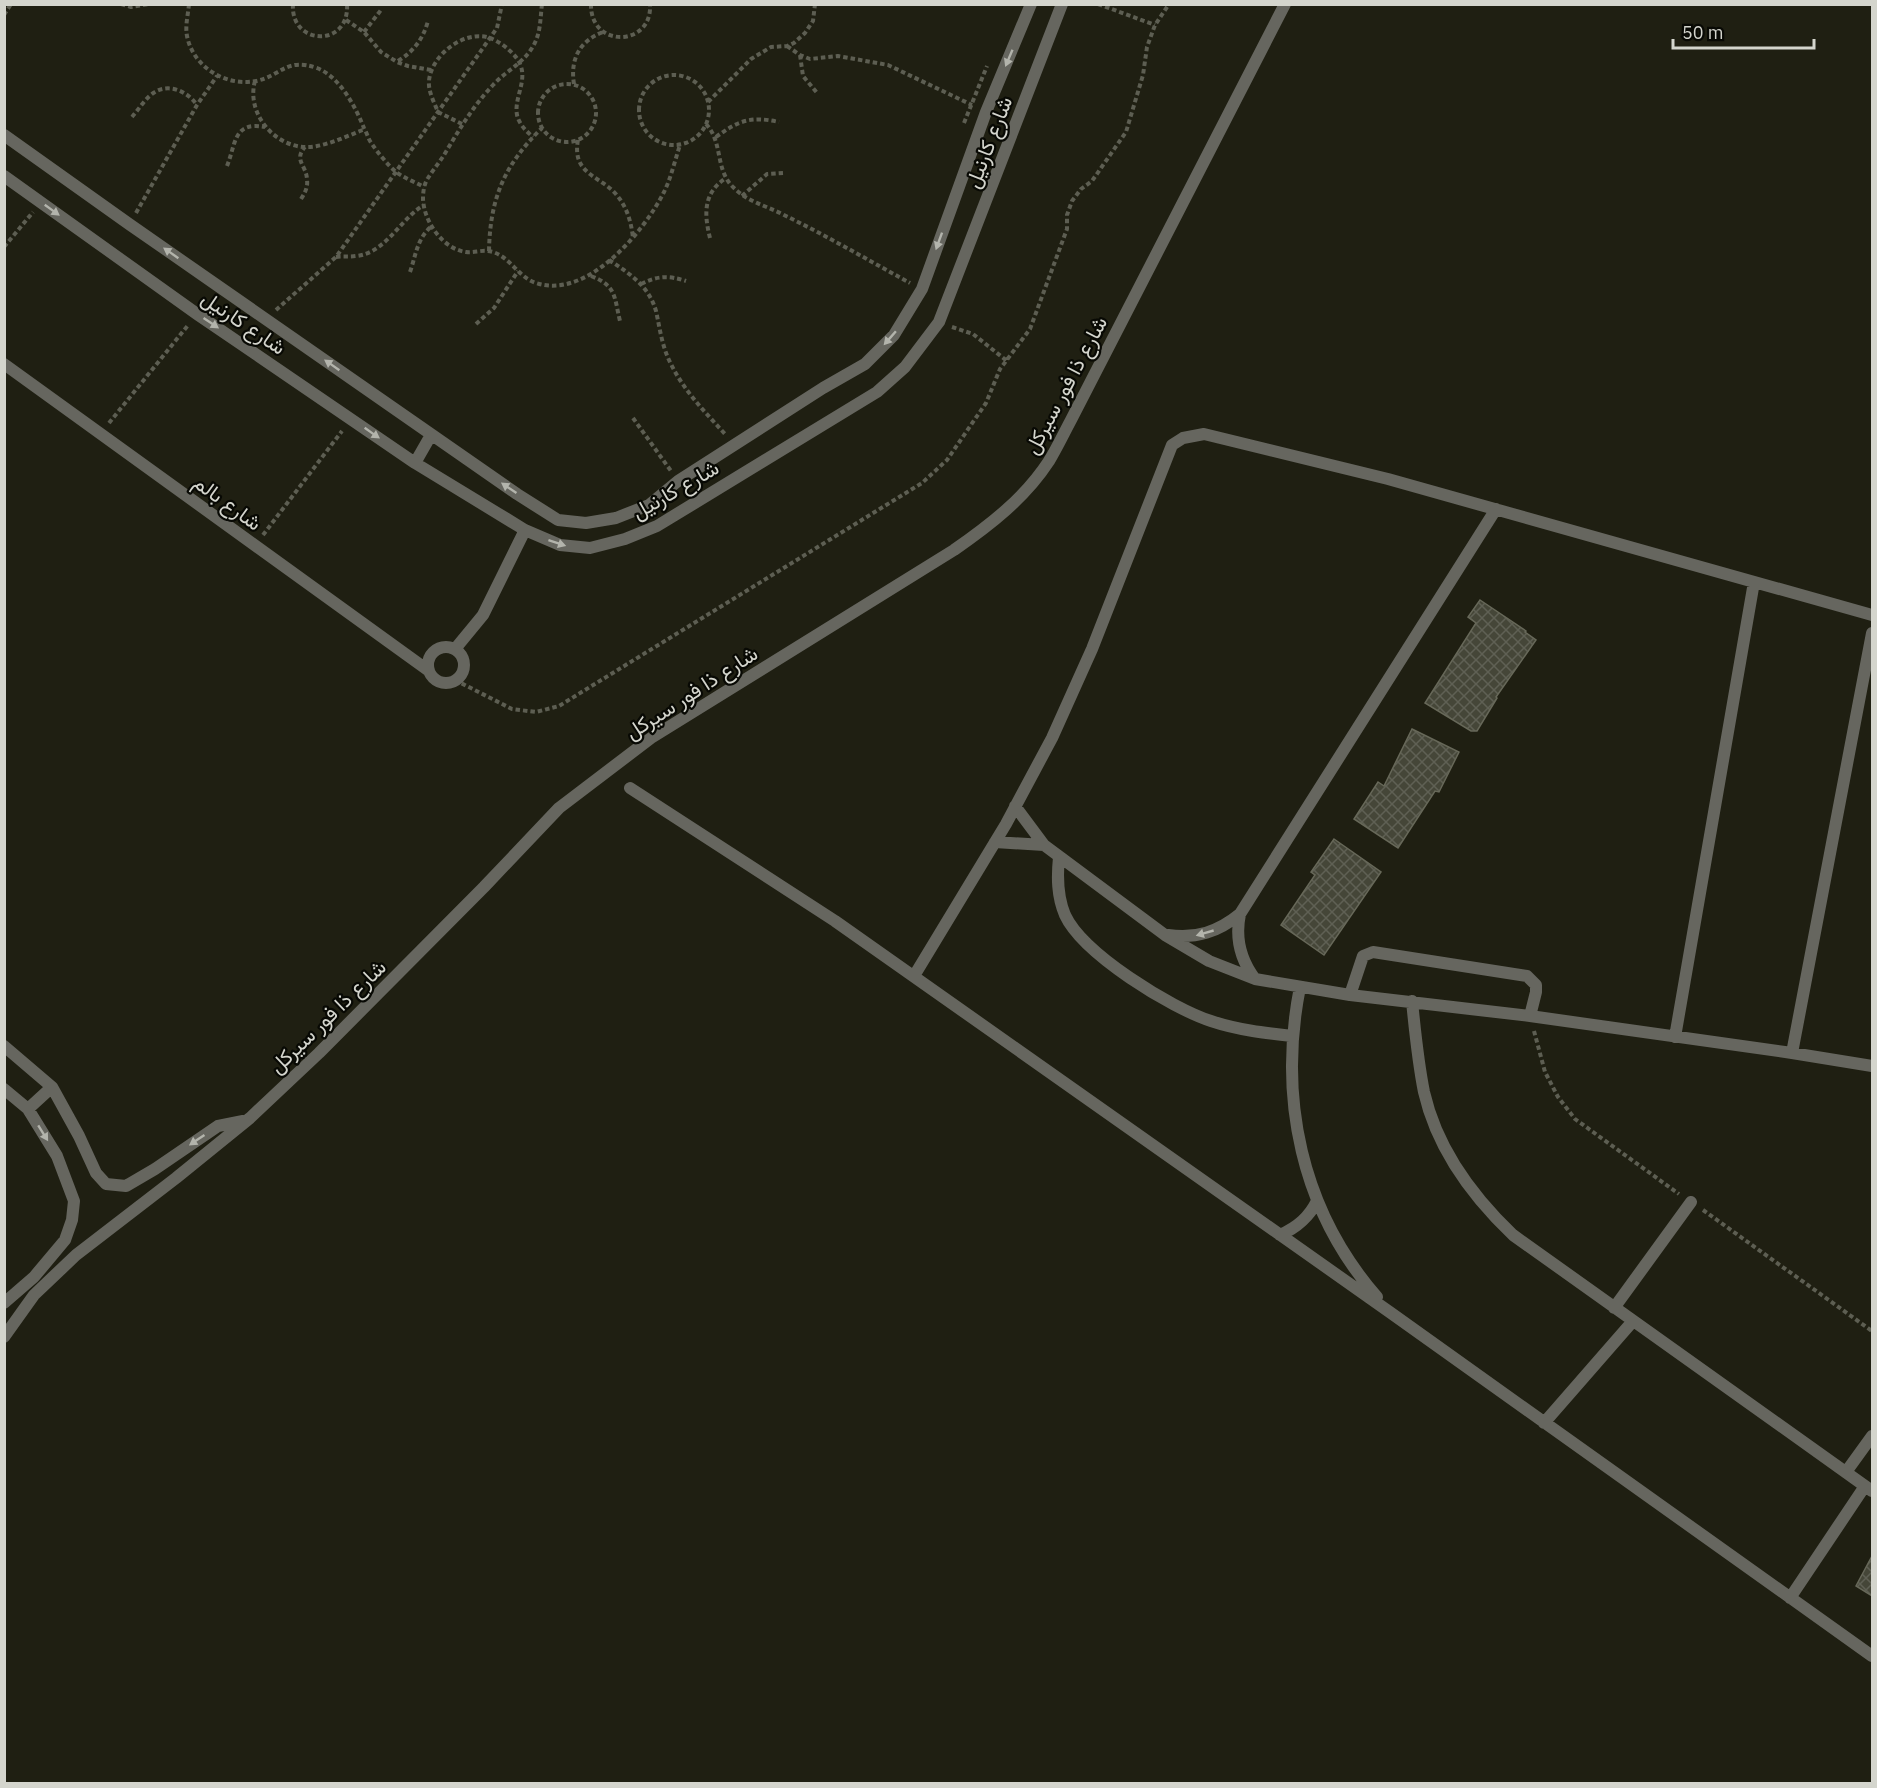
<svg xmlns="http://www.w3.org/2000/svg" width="1877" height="1788" font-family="'IBM Plex Sans',Vazirmatn,sans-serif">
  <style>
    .building { fill: url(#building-cross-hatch); stroke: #676859; stroke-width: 1.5 }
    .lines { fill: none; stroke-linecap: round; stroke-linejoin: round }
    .path { stroke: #5d5e52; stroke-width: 4; stroke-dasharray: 4.5 3; stroke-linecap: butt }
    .minor { stroke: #66665f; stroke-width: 12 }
    .oneway { fill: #b3b4ac }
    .labels { text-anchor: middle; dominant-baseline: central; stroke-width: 4.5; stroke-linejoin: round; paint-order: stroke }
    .street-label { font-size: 21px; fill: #d4d5cd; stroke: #080904 }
  </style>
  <defs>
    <pattern id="building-cross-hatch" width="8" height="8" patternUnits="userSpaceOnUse" patternTransform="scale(1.5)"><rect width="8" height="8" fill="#454638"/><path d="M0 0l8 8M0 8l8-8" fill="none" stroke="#5f6054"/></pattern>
  </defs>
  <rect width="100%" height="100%" fill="#1f1f12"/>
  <path class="building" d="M1480 600 1526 631 1525 632 1536 640 1496 697 1497 698 1477 731H1471L1425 703 1476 623 1468 617Z
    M1412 729 1459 752 1439 792 1435 791 1398 848 1354 819 1378 782 1384 786Z
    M1334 839 1381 872 1324 955 1281 925 1315 875 1311 872Z
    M1872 1556V1596L1856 1586Z"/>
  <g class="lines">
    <path class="path" d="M121 4 131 7 149 4
      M189 4C188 15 185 26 187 36 193 67 226 87 256 81 281 76 286 57 317 68 340 77 355 106 364 128 367 133 368 139 372 144 378 153 388 165 396 172 404 178 415 182 424 187
      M293 4C290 46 350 48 347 4
      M542 4C540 20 541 34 532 48 522 64 506 71 493 85 473 106 459 130 444 155 439 163 433 170 428 178 424 184 423 192 423 199 424 222 443 249 466 252 475 253 483 249 493 252 511 258 518 277 536 283 587 300 644 232 664 192 671 178 675 160 680 145
      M591 4C590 49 653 47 650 4
      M1098 4 1155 25
      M4 15 11 4
      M346 20 364 32 381 52 397 62 408 66 431 70
      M364 32 381 10
      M787 46 800 55 810 59 838 56 888 65 972 105
      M800 55 803 76 818 94
      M398 61C414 51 423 39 428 21
      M639 110a35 35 0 1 1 70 0a35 35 0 1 1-70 0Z
      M255 81C245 116 280 154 317 146 333 143 350 135 365 129
      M538 113a29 29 0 1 1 58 0a29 29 0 1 1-58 0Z
      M574 84C570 60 579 41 603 32
      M708 102 751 59 771 47 787 46 794 43 805 33 813 21 815 4
      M132 117C139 109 146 97 155 92 170 83 188 92 197 105
      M964 123 987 66
      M462 124 438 112C434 102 428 91 429 81 431 55 465 29 490 38 496 40 505 46 509 50 536 73 513 93 517 115 519 124 526 131 533 137
      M706 124C723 142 715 168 732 186 747 202 765 205 784 215 827 236 868 260 910 283
      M716 137C739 120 751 116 779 122
      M578 140C572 172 596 175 613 191 626 204 631 220 633 238
      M227 166C236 144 233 121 265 127
      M742 196 767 174 783 173
      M301 199C305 193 308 187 307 180 307 166 293 160 305 147
      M136 213 197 105 217 76
      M710 238C704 214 703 193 726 178
      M4 247 33 212
      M489 251C490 199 504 165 542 128
      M336 257C343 256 349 257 356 256 386 253 400 219 424 205
      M609 260C629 273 649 286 656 311 660 329 662 347 671 364 684 391 705 412 725 434
      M410 272C416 255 417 238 432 226
      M591 276C617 286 614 297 620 321
      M641 284C657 276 668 275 686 281
      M276 310 336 257 497 28 502 4
      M476 324 494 308 518 271
      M952 327 973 334 1007 361
      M633 418 671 471
      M109 423 189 324
      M263 535 342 431
      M455 680 512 709 536 712 559 706 922 483 947 460 986 403 1000 369 1030 329 1067 229V215L1072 201 1081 189 1092 181 1126 132 1143 75 1147 47 1155 25 1169 4
      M1534 1031 1545 1072 1558 1097 1575 1119 1679 1194
      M1703 1210 1872 1331"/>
    <path class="minor" d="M4 135 129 224 517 494 558 520 586 523 616 518 649 505 678 481 823 388 865 364 894 335 922 289 986 112 1031 4
      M4 176 197 314 415 463 525 530 560 545 590 548 625 539 657 526 877 392 905 367 939 322 1062 4
      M4 364 429 671
      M415 463 431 435
      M428 665a18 18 0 1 1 36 0a18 18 0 1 1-36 0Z
      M455 649 483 615 525 530
      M630 788 835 921 1391 1313 1872 1656
      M1015 806 1044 845 1165 935 1209 961 1255 979 1350 995 1530 1016 1792 1053 1872 1066
      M995 842 1044 845
      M1059 857C1057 877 1057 896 1065 915 1083 954 1171 1008 1211 1021 1238 1030 1265 1033 1292 1036
      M1240 914C1235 938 1240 959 1255 979
      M1168 935C1196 939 1218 932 1240 914L1496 509
      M914 976 1006 824 1052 738 1092 649 1172 445 1183 438 1204 434 1388 479 1872 615
      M1300 987C1278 1098 1301 1210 1377 1297
      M1350 995 1363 956 1373 952 1527 976 1536 985V992L1530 1016
      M1412 1001C1415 1032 1418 1062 1424 1092 1437 1149 1471 1195 1513 1235L1872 1491
      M1675 1037 1754 582
      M4 1046 52 1087 79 1136 96 1173 106 1184 126 1186 155 1169 218 1126 243 1121
      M1792 1053 1872 633
      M4 1089 28 1109 57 1156 74 1201 72 1220 65 1240 34 1277 4 1303
      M28 1109 52 1087
      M1280 1235C1298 1227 1309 1217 1317 1201
      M1614 1308 1691 1202
      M4 1337 34 1295 76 1255 176 1178 250 1118 319 1053 484 887 559 808 651 738 954 550C990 525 1025 498 1049 461 1057 448 1064 433 1071 420L1285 4
      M1544 1423 1633 1321
      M1846 1472 1872 1436
      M1790 1598 1865 1486"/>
  </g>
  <defs><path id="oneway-solid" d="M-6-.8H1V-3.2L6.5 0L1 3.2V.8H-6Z" transform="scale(1.5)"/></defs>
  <g class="oneway">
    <use href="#oneway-solid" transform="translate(1009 58) rotate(113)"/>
    <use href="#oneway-solid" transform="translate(52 210) rotate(36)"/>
    <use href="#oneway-solid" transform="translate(939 241) rotate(110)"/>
    <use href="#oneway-solid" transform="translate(171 253) rotate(-145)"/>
    <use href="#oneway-solid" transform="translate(211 323) rotate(34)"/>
    <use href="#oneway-solid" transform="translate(890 338) rotate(131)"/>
    <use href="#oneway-solid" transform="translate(332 365) rotate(-145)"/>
    <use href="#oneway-solid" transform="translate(372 433) rotate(35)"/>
    <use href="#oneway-solid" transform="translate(509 488) rotate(-146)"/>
    <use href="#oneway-solid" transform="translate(557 543) rotate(18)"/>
    <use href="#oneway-solid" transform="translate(1205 933) rotate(164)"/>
    <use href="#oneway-solid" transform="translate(43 1133) rotate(58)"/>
    <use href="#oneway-solid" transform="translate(197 1140) rotate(146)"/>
  </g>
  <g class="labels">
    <g class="street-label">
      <text transform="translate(988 142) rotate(-69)">شارع كارنيل</text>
      <text transform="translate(244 322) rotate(34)">شارع كارنيل</text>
      <text transform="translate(1065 385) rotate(-62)">شارع ذا فور سيركل</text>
      <text transform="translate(675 489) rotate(-30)">شارع كارنيل</text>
      <text transform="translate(228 502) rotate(36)">شارع بالم</text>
      <text transform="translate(691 692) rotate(-33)">شارع ذا فور سيركل</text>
      <text transform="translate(327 1016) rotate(-44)">شارع ذا فور سيركل</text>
    </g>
  </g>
  <rect width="1877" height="1788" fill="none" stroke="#d4d5cd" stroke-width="12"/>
  <path d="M1673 39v9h141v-9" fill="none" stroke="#d4d5cd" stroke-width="3"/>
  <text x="1682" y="39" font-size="18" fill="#d4d5cd" stroke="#080904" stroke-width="4.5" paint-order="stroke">50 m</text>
</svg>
